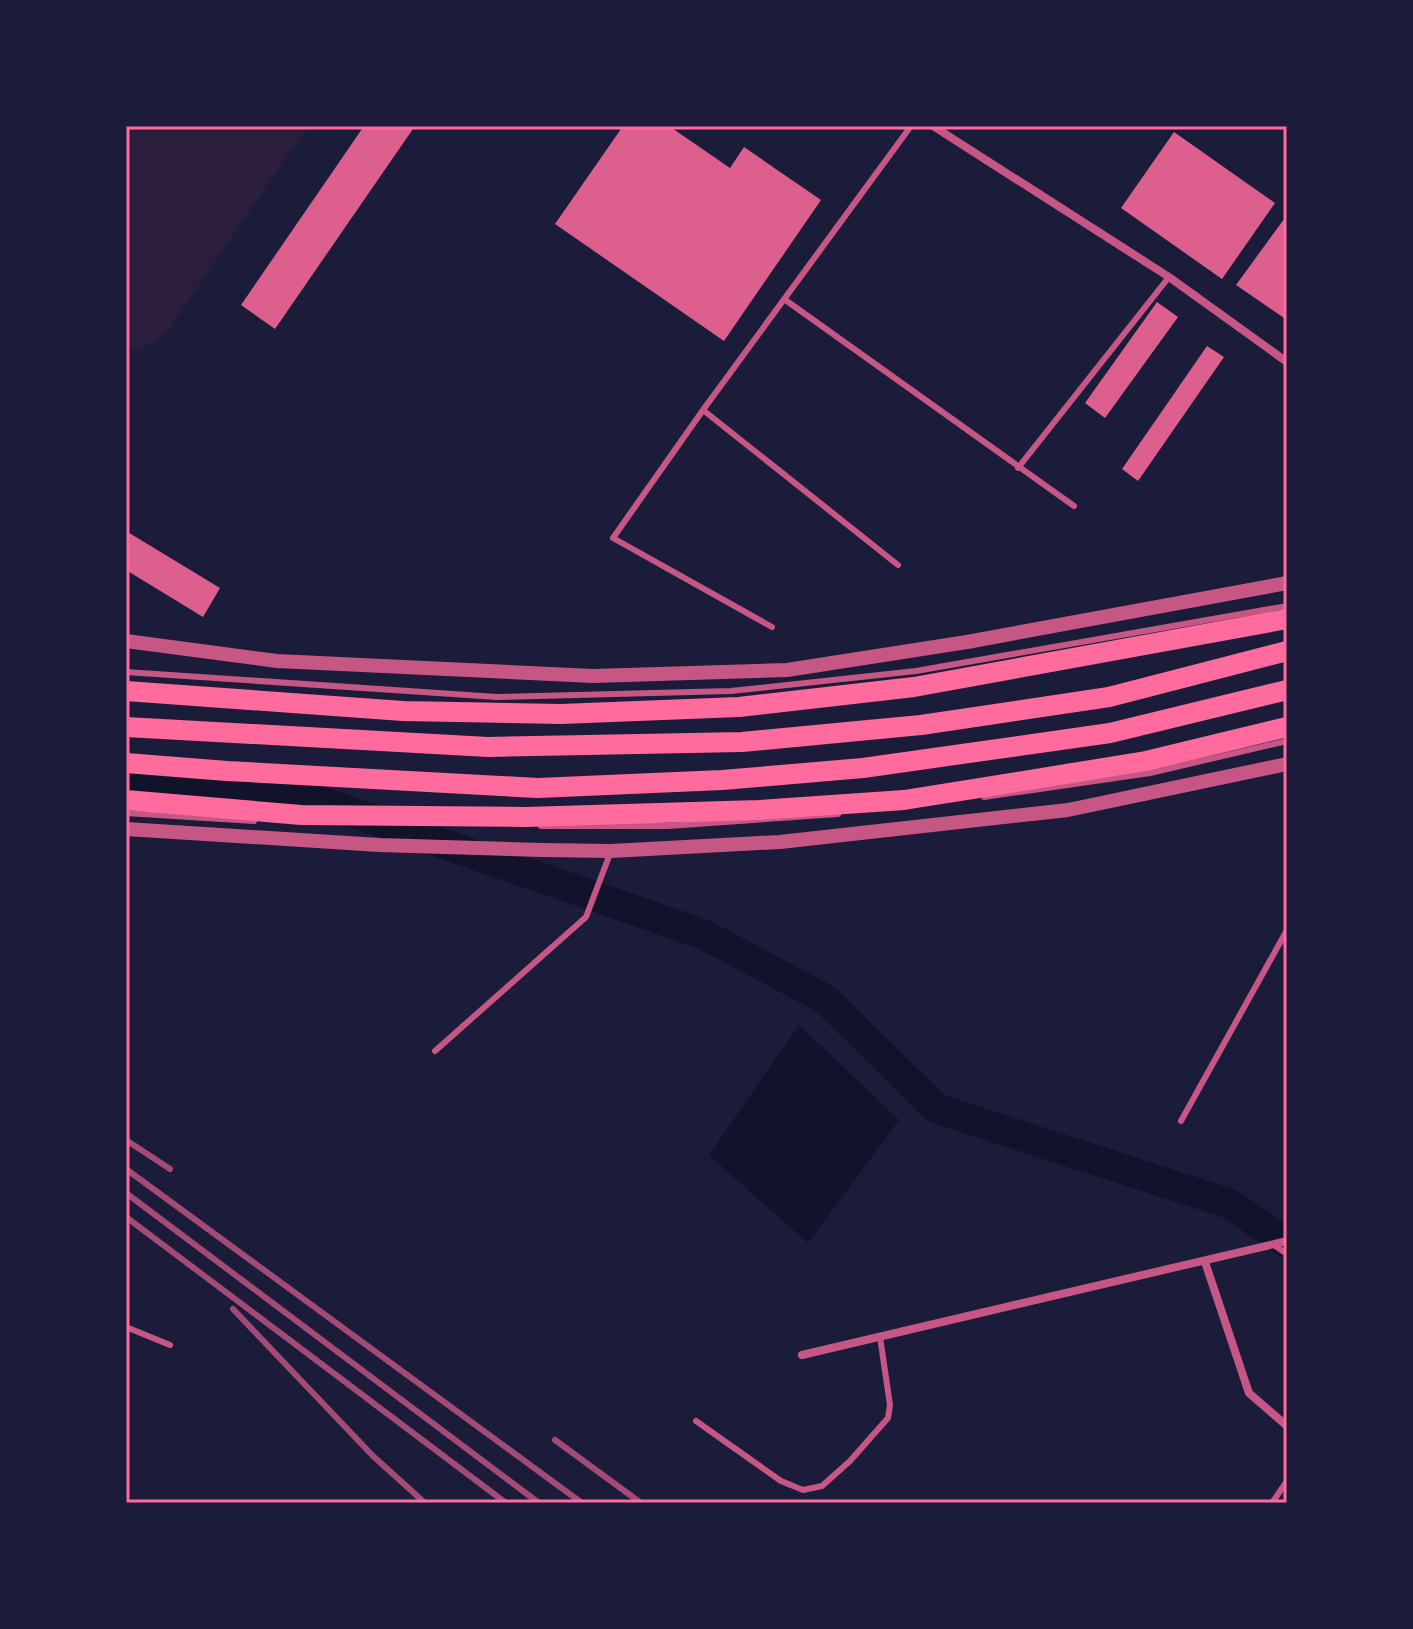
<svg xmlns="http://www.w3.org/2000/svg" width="1413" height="1629" font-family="'Zilla Slab',serif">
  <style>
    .green { fill: #2a1e3b }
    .water { fill: #12122b }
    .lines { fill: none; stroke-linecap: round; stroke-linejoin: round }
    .canal { stroke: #12122b; stroke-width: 30 }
    .building { fill: #dd5f8e }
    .service { stroke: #c65784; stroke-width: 6 }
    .minor { stroke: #c65784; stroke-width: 8 }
    .tertiary { stroke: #c65784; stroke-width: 14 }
    .primary { stroke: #ff6b9d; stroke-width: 20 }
    .rail { stroke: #a44b75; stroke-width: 6 }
    .neatline { fill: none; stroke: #ff6b9d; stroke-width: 3 }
  </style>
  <rect width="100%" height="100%" fill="#1b1b3a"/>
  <path class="green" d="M129 126H308L167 332 151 344 126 353V130Z"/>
  <path class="water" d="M799 1025 899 1120 808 1243 709 1155Z"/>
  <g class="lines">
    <path class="canal" d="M126 782 294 792 703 934 825 999 936 1108 1230 1204 1287 1243"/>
  </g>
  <path class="building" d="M364 126H415L275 329 241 305Z
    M623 126H669L730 168 744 147 821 200 724 341 555 224Z
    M1174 132 1275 203 1222 279 1121 208Z
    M1287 215V320L1236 285Z
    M1157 302 1178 317 1105 418 1085 403Z
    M1207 346 1224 357 1138 481 1122 469Z
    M126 531 220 588 203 617 126 570Z"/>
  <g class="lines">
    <path class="service" d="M784 299 1074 506
      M703 410 898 565
      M1018 468 1169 277
      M772 627 613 538 703 410 911 126
      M126 672 497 697 731 691 916 671 1287 606
      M984 797 1150 773 1287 741
      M126 813 254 821
      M541 826H668L838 814
      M435 1051 586 917 611 851
      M1181 1121 1287 930
      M1274 1245 1287 1254
      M126 1327 170 1345
      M696 1421 781 1481 803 1490 822 1486 850 1461 888 1418 890 1405 880 1337
      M1272 1503 1287 1481"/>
    <path class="minor" d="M933 126 1169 277 1287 362
      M1205 1262 1249 1393 1287 1426
      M802 1355 1287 1241"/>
    <path class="tertiary" d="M126 641 277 661 593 676 787 670 967 642 1287 583
      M126 829 379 845 542 850 611 851 780 842 1068 810 1287 764"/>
    <path class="primary" d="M126 691 403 711 561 714 739 707 914 687 1287 619
      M126 727 488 747 742 742 921 725 1109 697 1287 651
      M126 763 227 771 538 788 722 780 863 768 1110 733 1287 690
      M126 800 301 815 525 817 759 810 904 800 1023 781 1146 761 1287 727"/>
    <path class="rail" d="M126 1140 170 1169
      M126 1169 582 1503
      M126 1193 539 1503
      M126 1217 506 1503
      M233 1309 373 1456 425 1503
      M555 1440 641 1503"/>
  </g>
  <rect width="1413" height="1629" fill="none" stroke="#1b1b3a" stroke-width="256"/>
  <rect x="128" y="128" width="1157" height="1373" class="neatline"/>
</svg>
